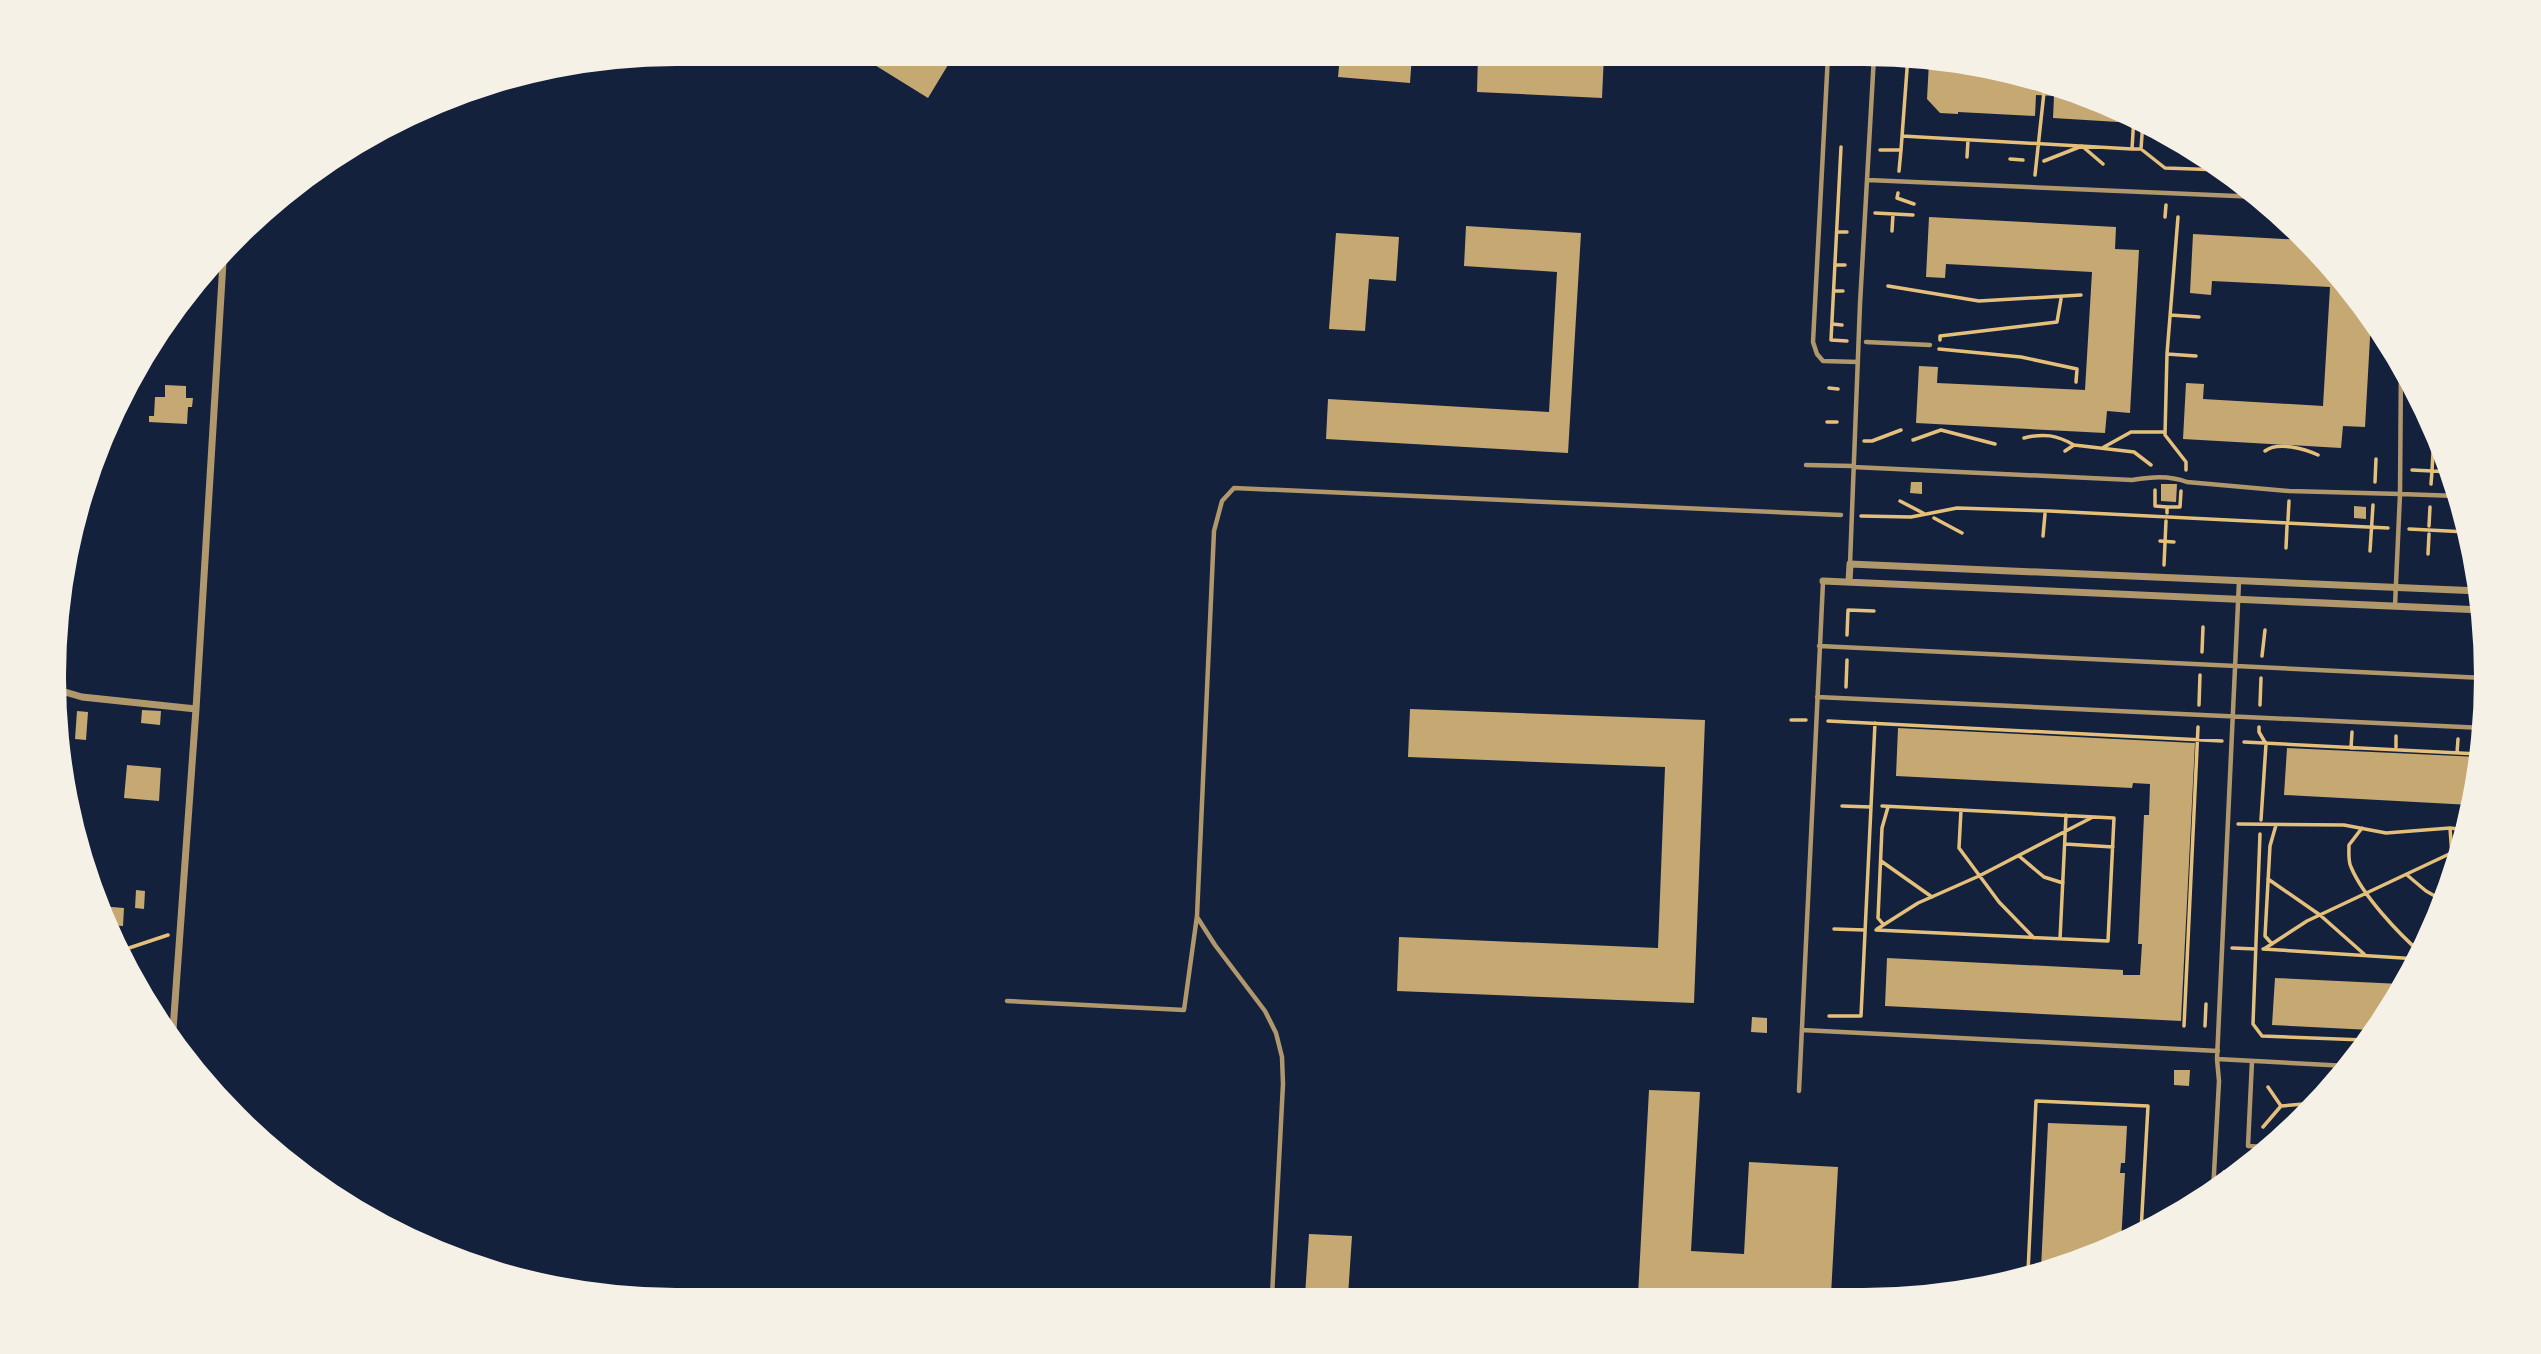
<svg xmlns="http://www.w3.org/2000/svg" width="2541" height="1354" font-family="'Times New Roman',serif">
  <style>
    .building { fill: #c6a872 }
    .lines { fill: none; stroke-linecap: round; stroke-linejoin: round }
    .path { stroke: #e5c07b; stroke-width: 3.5 }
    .service { stroke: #b1986c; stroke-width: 4.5 }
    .minor { stroke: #b1986c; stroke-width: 7 }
  </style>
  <rect width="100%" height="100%" fill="#14213d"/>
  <path class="building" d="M857 54 954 55 928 98Z
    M1340 55H1412L1410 83 1338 77Z
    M1478 55H1604L1602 98 1477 92Z
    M1935 61 2026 76 2127 114 2118 122 2053 118 2054 96 2036 95 2035 116 1958 112V114L1940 113 1927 99 1929 62 1934 63Z
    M1929 217 2116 227 2115 249 2139 250 2130 413 2107 411 2105 433 1916 423 1919 366 1938 367 1937 383 2085 390 2092 272 1946 264 1945 278 1926 277Z
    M1466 226 1581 233 1568 453 1326 439 1328 399 1549 412 1557 272 1464 266Z
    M1336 233 1399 237 1396 281 1369 279 1365 331 1329 329Z
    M2193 234 2304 240 2332 267 2371 320 2365 427 2343 426 2341 448 2183 439 2186 383 2204 384 2203 399 2323 406 2330 287 2212 281 2211 295 2190 293Z
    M165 385 186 386V398H193L192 407H188L187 424 149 422V416H154L155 397H165Z
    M1911 482H1922V494L1910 493Z
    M2161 484H2177L2176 502 2161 501Z
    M2354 506 2366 507V519L2354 518Z
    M1410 709 1705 720 1694 1003 1397 991 1399 937 1658 948 1665 767 1408 757Z
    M142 710 161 711 160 725 141 723Z
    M77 711 88 712 86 740 75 739Z
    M1898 728 2195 743 2181 1021 1885 1006 1887 958 2123 970V975H2140L2142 944H2138L2144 815H2149L2150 784 2133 783 2132 788 1896 776Z
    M2287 748 2479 757 2471 805 2284 795Z
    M127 765 161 768 159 801 124 798Z
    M136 890 145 891 144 909 135 908Z
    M100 906 124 908 123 926 108 925Z
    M2275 978 2401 984 2371 1030 2272 1025Z
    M1752 1017 1767 1018V1033L1751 1032Z
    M2174 1070H2190L2189 1086 2174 1085Z
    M1649 1090 1700 1092 1691 1251 1744 1254 1749 1162 1838 1167 1831 1295H1638Z
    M2048 1123 2127 1126 2125 1163H2121L2120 1173H2125L2121 1242 2117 1241V1245L2102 1252 2041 1269Z
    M1309 1234 1352 1236 1348 1296H1305Z"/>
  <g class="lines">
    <path class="path" d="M2134 116 2132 149H2141L2165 168 2222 170
      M1902 136 2132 149
      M1841 147 1831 340 1847 341
      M2141 149 2143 121
      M1880 150H1901L1899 171
      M1901 150 1908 56
      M1967 157 1968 140
      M2010 159 2023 160
      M2044 161 2082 146 2103 164
      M2035 175 2045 83
      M1898 193 1897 198 1914 204
      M1875 213 1913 215
      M2165 217 2166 205
      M2178 217 2167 354 2165 435 2186 462V470
      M1892 231 1893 214
      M1837 232H1847
      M1835 265H1845
      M1888 286 1979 301 2081 295
      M1834 291H1843
      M2170 315 2199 317
      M1832 324 1842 325
      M1940 340V336L2057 322 2061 299
      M1939 349 2021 357 2077 369 2076 382
      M2167 354 2196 356
      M1829 388 1838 389
      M1827 422H1837
      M2024 438C2044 433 2057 435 2074 445
      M1913 440 1941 430 1995 444
      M1864 441H1872L1901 430
      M2104 447 2131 432H2165
      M2065 451 2074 445 2134 452 2151 465
      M2265 451C2278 441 2305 449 2318 455
      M2412 470 2432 471 2434 433
      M2375 482 2376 459
      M2431 484 2432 471 2451 472
      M2155 490V506L2167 507V513
      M1900 501 1923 513
      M2167 507H2180L2181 491
      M1861 516 1911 517 1957 508 2049 511 2388 528
      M1934 518 1962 533
      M2288 520 2289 501
      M2429 526 2430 507
      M2409 529 2467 532
      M2043 536 2045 514
      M2160 541 2174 542
      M2286 548 2287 526
      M2370 551 2373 505
      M2428 554 2429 534
      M2164 565 2166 521
      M1847 635 1848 610 1874 611
      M2202 652 2203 627
      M2262 656 2265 630
      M1846 687 1847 660
      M2199 705 2200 675
      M2260 705 2261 678
      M1791 720H1806
      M1828 721 2222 741
      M2259 727V732L2266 744 2261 820
      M2244 742 2479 754
      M2396 747V736
      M2351 748 2352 732
      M2457 753 2458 739
      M1842 806 1871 807
      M1961 810 1959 848 1999 902 2034 938
      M2238 824 2344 825 2386 833 2450 828 2467 830
      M2362 828 2349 845C2349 852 2348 861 2351 867 2363 896 2398 933 2422 954
      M2450 828 2453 870
      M2260 834 2253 1024 2262 1036 2364 1040
      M2065 844 2113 847
      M2019 856 2044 877 2063 883
      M1881 861 1932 897
      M2407 875 2426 891 2442 900
      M2268 879 2320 915 2364 954
      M1883 924 1878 918 1882 828 1888 807
      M1834 929 1865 930
      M1877 929 1918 903 1979 876 2091 818
      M1876 930 2108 941 2114 818 1882 806
      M2060 939 2066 815
      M2272 944 2265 936 2270 846 2276 825
      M2232 948 2256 949
      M2263 949 2418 959
      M2264 949 2307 921 2462 848
      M123 950 168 935
      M1829 1016H1861L1875 723
      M2184 1026 2198 727
      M2205 1026 2206 1004
      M2268 1087 2281 1106 2315 1103
      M2263 1127 2281 1106
      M2224 1172H2236
      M2028 1272 2036 1101 2148 1106 2141 1231"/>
    <path class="service" d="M1828 55 1813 342 1817 354 1823 361 1858 362
      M1868 180 2259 197
      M1866 342 1930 345
      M2401 363 2400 494 2458 496
      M1806 465 1853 466
      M1853 467 2132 480C2151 477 2168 475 2187 482L2289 491 2400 494 2395 606
      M1850 564 1860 304 1874 56
      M1819 646 2484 678
      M1817 697 2484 728
      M1197 917 1215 945 1265 1011 1276 1033 1282 1057 1283 1084 1272 1296
      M1007 1001 1184 1010 1197 916 1214 531 1222 501 1234 488 1841 515
      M1802 1030 2218 1051
      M2217 1059 2347 1066
      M2252 1061 2248 1146 2265 1147
      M2219 1081 2217 1059 2239 581
      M1799 1091 1823 582
      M2213 1192 2219 1081"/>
    <path class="minor" d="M1823 581 2482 610
      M1849 582 1850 564 2480 591
      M58 690 82 697 196 709
      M173 1030 196 709 223 262"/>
  </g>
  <path d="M0 0H2541V1354H0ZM676 66H1864A610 610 0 0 1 2474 676V678A610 610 0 0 1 1864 1288H676A610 610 0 0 1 66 678V676A610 610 0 0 1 676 66Z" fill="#f6f1e7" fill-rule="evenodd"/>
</svg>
